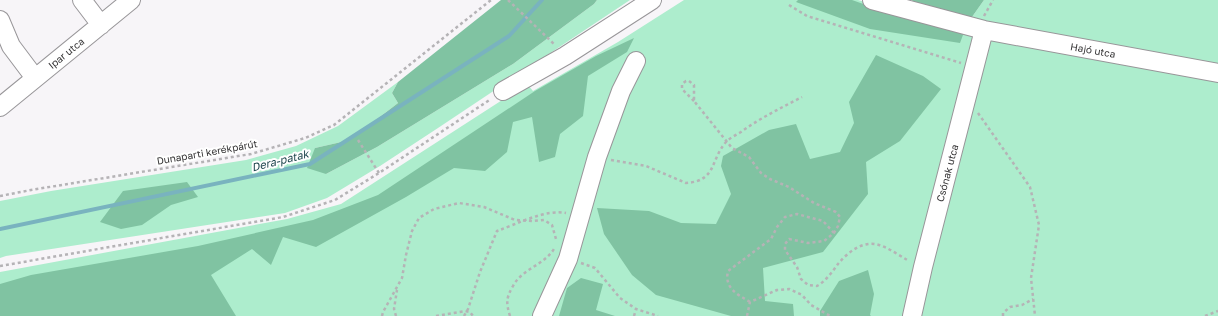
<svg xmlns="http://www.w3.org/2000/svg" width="1218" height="316" font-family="'Golos Text',sans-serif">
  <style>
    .green { fill: #adedcd }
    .forest { fill: #80c3a2 }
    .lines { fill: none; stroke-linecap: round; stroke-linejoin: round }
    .stream { stroke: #79b3bf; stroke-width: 4 }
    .minor-casing { stroke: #989699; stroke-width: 20 }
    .path { stroke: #b5b3b6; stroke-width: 2.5; stroke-dasharray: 3 3; stroke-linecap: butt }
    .minor { stroke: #fff; stroke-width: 18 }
    .labels { text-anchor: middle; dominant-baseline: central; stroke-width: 4; stroke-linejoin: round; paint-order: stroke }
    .street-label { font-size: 10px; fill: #343334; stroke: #fff }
    .water-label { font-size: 11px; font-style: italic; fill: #20474e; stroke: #fff }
  </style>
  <rect width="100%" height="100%" fill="#f7f5f8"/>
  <path class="green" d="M597 0H630L438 128 380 166 327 198 285 213 6 256 0 258V201L51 191 246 160 296 146 338 126 398 82 392 93 398 103 350 140 315 148 326 174 377 147 513 64 594 4Z
    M684 0H858L980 33 909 316H0V272L287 219 341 204 527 84 533 91 618 42Z
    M984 0H1218V316H915L987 34 967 24Z"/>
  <path class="forest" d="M501 0H597L594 4 513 64 377 147 326 174 307 168 315 148 350 140 398 103 392 93 398 82Z
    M798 0H852L883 11 919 13 912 0H984L967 24 960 43 870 29 796 2Z
    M634 38 627 52 588 76 583 116 560 134 555 157 539 162 532 117 513 122 507 152 485 171 454 168 406 197 316 247 283 237 271 265 252 249 211 275 236 316H0V284L31 275 198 246 313 220 378 195 535 91 596 56Z
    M876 55 923 76 941 89 900 141 866 162 868 194 823 252 763 268 765 301 793 304 794 316H731L656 295 632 275 604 234 597 208 649 211 681 223 716 224 731 194 721 166 723 156 769 130 796 124 810 159 840 152 854 123 849 102Z
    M187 182 198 197 171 205 142 225 121 229 100 222 123 191Z
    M868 270 874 294 870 315 871 316H820V311L839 281Z
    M581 278 603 284 596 310 615 316H559L567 288Z"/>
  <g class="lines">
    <path class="stream" d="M0 229 310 164 509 36 542 0"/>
    <g class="minor-casing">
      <path id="minor" d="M82 0 101 25
        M872 0 984 30 1218 73
        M0 20 11 46 35 78
        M503 91 565 56 652 0
        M0 107 131 0
        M542 316 568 259 597 157 621 91 636 61
        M912 316 923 267 984 30"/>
    </g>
    <path class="path" d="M508 0 554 44
      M789 5 807 16 961 63
      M984 16 993 0
      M694 101 682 89V84L686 81H689L694 85V101L732 148 749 157 761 173 770 179 789 187 814 203 836 212 840 217 838 226 834 233 824 241 808 243 789 239 785 244V250L797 267 801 279 808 285 817 286C826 281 832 272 838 264 848 252 863 240 879 245 889 248 900 256 909 261
      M978 113 1030 187 1039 225 1031 278 1035 316
      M358 140 379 173
      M611 160 646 166 686 183C717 181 710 160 726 142 730 138 736 135 741 132 760 118 781 108 802 97
      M0 196 31 190 251 154 305 138 334 125 491 0
      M581 263 595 268 620 298 636 309 658 316
      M0 266 283 217 335 200 379 173 491 99
      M750 302C737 294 724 288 728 271L771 239 777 227 785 217 797 214 823 221 834 233
      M382 316 383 312 402 278 406 255 412 231 419 218 434 209 459 203 484 207 515 220 532 221 544 220 552 225 556 239V240
      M396 316 394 309 397 290
      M436 316 465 311 470 312 473 316
      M464 316 468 309 480 272 497 231C517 224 545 209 566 213
      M510 316C506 303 506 298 513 286 522 269 544 265 554 249
      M634 316 636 309
      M747 316 750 302 777 290 789 289 802 295 811 305 830 316
      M1003 316V313L1010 307 1022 305 1033 299
      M1205 316 1218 311"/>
    <use href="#minor" class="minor"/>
  </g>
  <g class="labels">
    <g class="street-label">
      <text transform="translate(1093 50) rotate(10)">Hajó utca</text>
      <text transform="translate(66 53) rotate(-39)">Ipar utca</text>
      <text transform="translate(207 152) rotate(-10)">Dunaparti kerékpárút</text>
      <text transform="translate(947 173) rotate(-75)">Csónak utca</text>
    </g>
    <g class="water-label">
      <text transform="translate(280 160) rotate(-14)">Dera-patak</text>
    </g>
  </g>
</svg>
